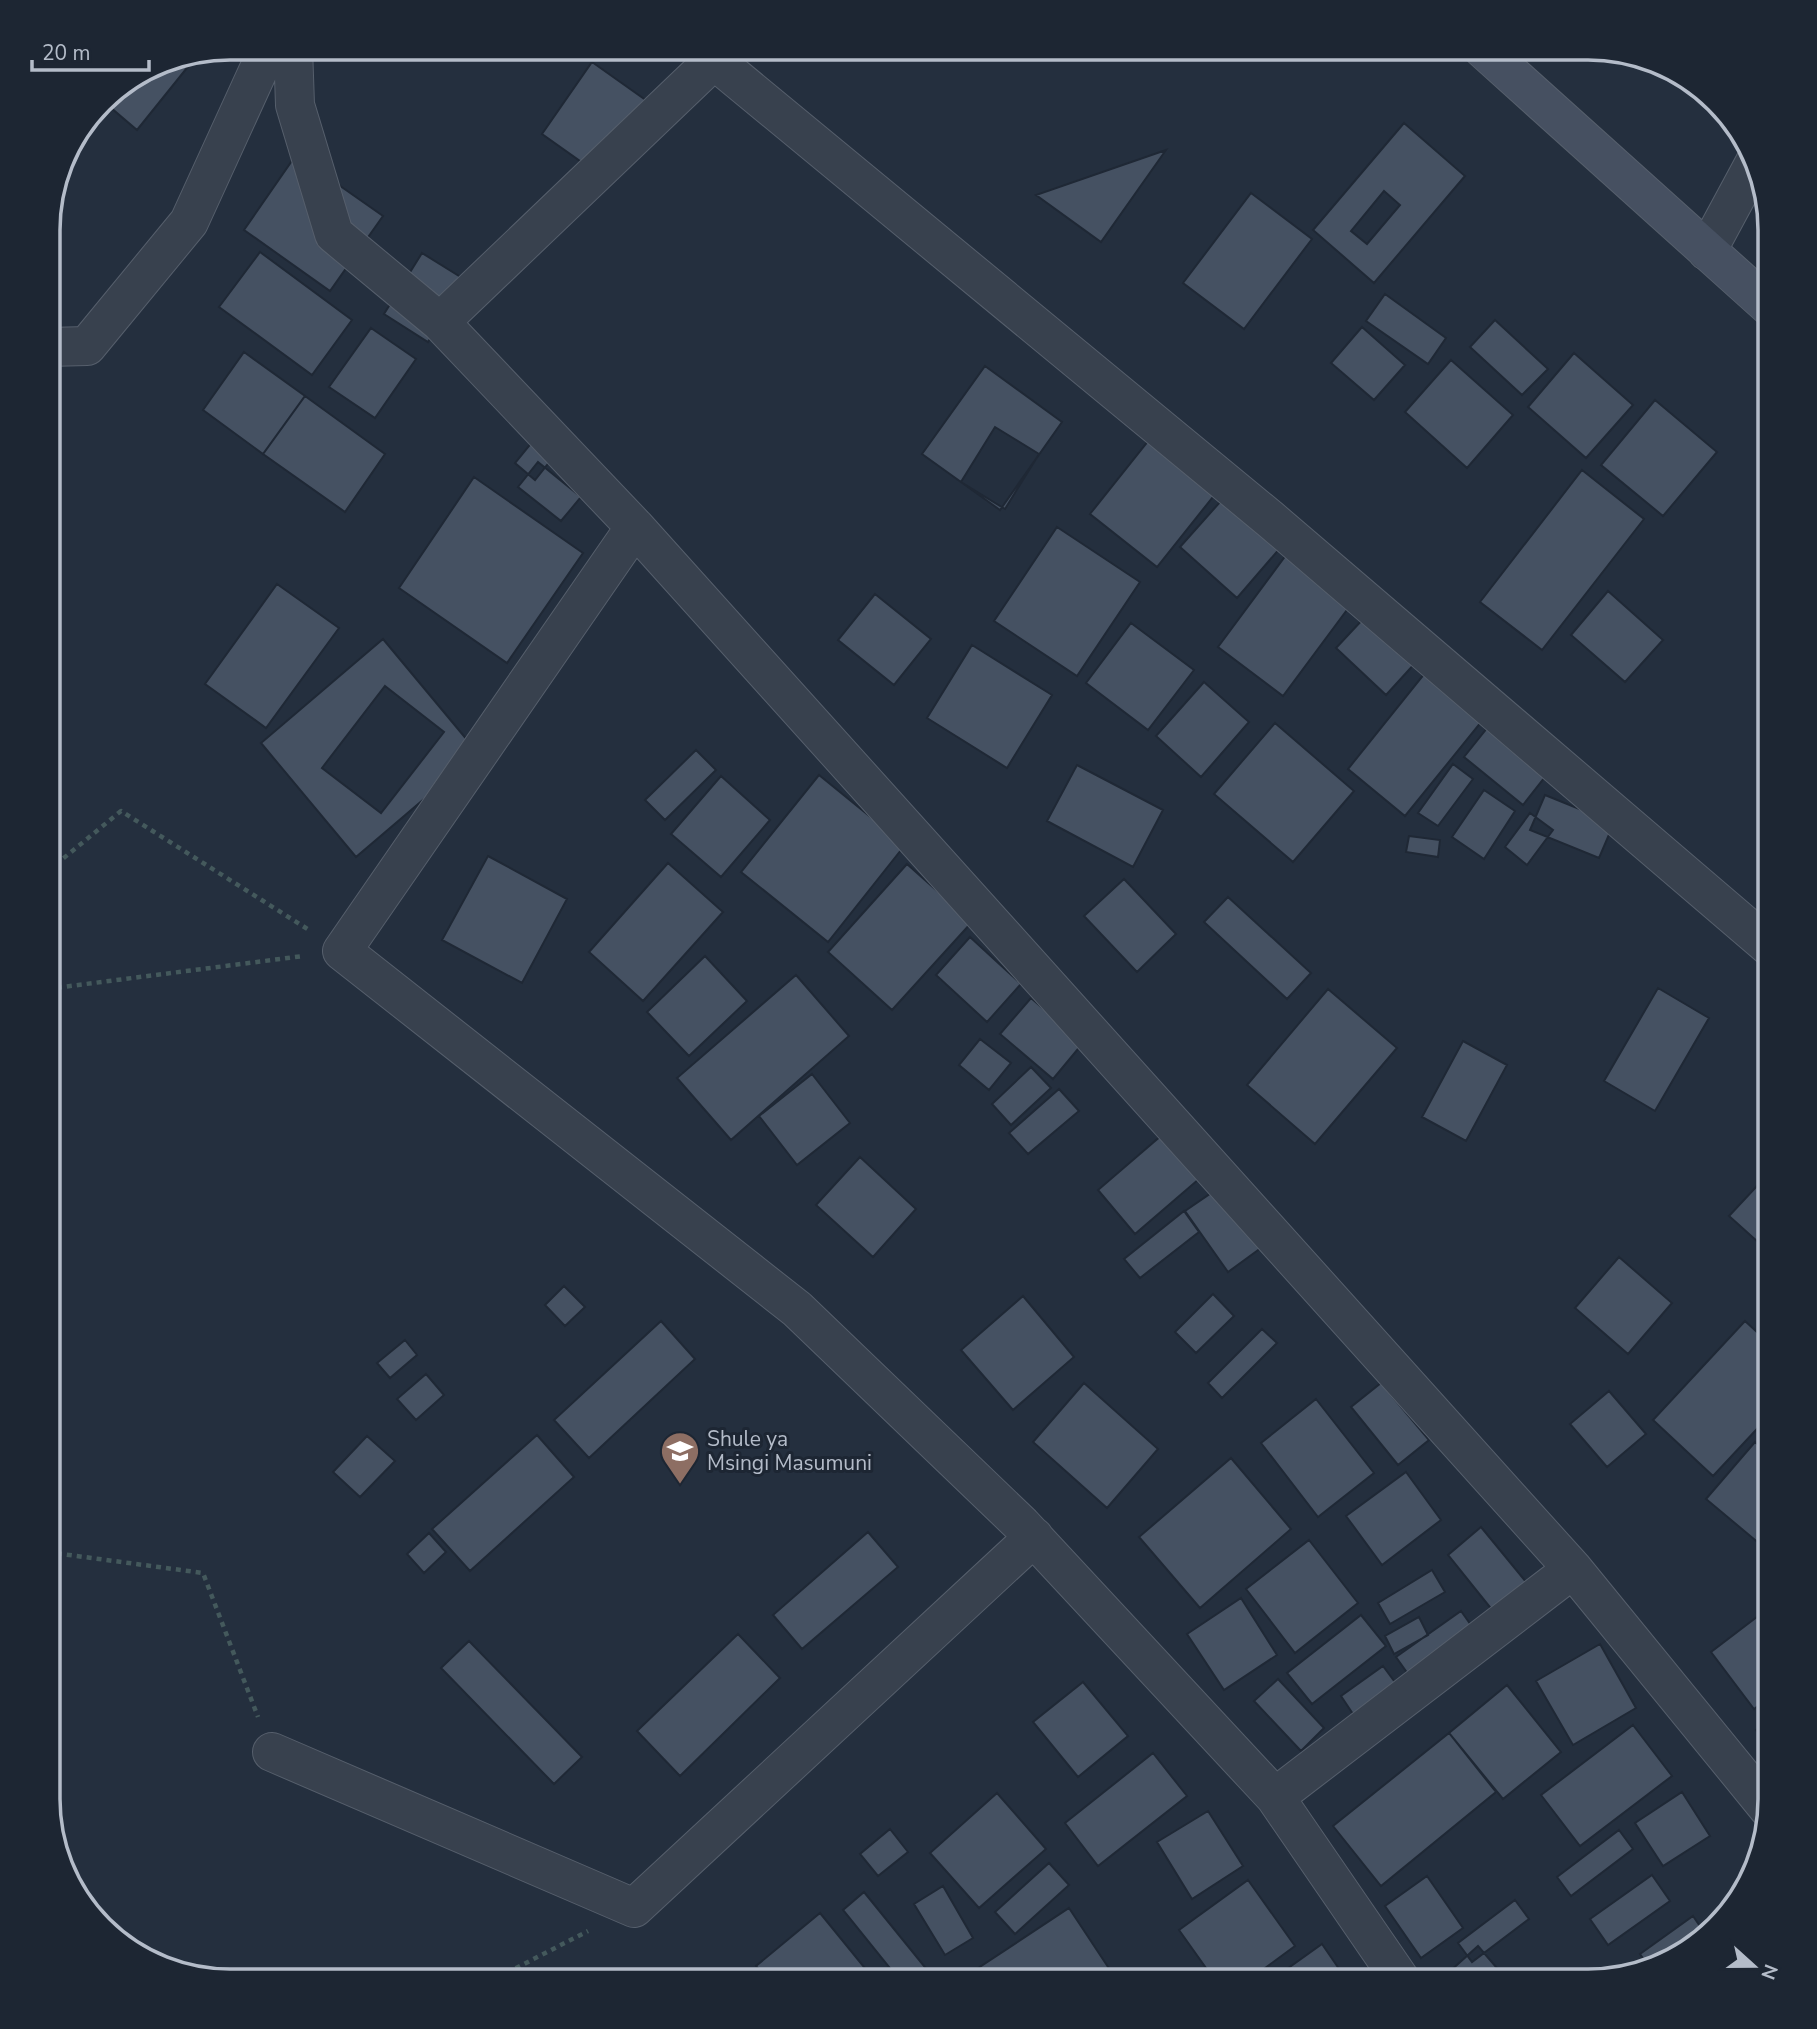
<svg xmlns="http://www.w3.org/2000/svg" width="1817" height="2029" font-family="'Nunito Sans',sans-serif">
  <style>
    .building { fill: #455162; stroke: #1f2835; stroke-width: 2; fill-rule: evenodd }
    .lines { fill: none; stroke-linecap: round; stroke-linejoin: round }
    .minor-casing { stroke: #565f6c; stroke-width: 40 }
    .secondary-casing { stroke: #565f6c; stroke-width: 40 }
    .path { stroke: #44595c; stroke-width: 4.5; stroke-dasharray: 5 5; stroke-linecap: butt }
    .minor { stroke: #38414e; stroke-width: 38 }
    .secondary { stroke: #465061; stroke-width: 38 }
    .labels { text-anchor: middle; dominant-baseline: central; stroke-width: 6; stroke-linejoin: round; paint-order: stroke }
    .poi-label { font-size: 21px; fill: #b4bcc9; stroke: #1d2633; text-anchor: start }
    .rim { fill: none; stroke: #b4bcc9; stroke-width: 3.5 }
  </style>
  <rect width="100%" height="100%" fill="#242f3e"/>
  <path class="building" d="M199 53 137 130 103 101 109 93 160 61Z
    M592 62 647 101 597 173 542 134Z
    M1404 123 1465 176 1374 283 1313 230ZM1384 191 1400 205 1367 244 1351 231Z
    M1166 150 1101 242 1036 195Z
    M296 155 383 216 330 291 244 230Z
    M1251 193 1312 239 1244 329 1183 283Z
    M260 252 352 320 312 375 219 307Z
    M422 253 467 281 428 342 384 314Z
    M1385 294 1446 338 1428 364 1366 321Z
    M1495 320 1548 369 1522 395 1470 347Z
    M1362 327 1405 365 1374 400 1331 363Z
    M371 328 416 359 375 418 329 387Z
    M244 352 305 396 263 454 203 410Z
    M1574 353 1633 405 1586 458 1528 407Z
    M1451 360 1513 415 1467 468 1405 412Z
    M985 366 1062 422 1000 510 922 454Z
    M305 396 385 454 345 512 263 454Z
    M1655 400 1717 452 1663 516 1601 465Z
    M550 420 570 436 535 480 515 463Z
    M1165 420 1232 473 1157 567 1090 514Z
    M995 427 1039 454 1005 509 961 482Z
    M538 462 581 497 561 521 518 487Z
    M1582 470 1644 519 1542 650 1480 602Z
    M474 477 583 553 507 663 399 588Z
    M1237 483 1293 533 1237 598 1180 547Z
    M1057 527 1140 582 1077 676 994 621Z
    M1292 547 1358 595 1283 696 1218 647Z
    M277 584 339 628 266 728 205 684Z
    M1608 591 1663 640 1625 682 1571 635Z
    M875 594 931 639 894 685 838 640Z
    M1378 603 1428 649 1386 695 1336 648Z
    M1131 623 1194 670 1148 730 1086 683Z
    M383 639 478 753 356 857 261 743Z
    M972 645 1052 695 1007 768 927 718Z
    M1441 653 1499 700 1405 816 1348 769Z
    M1204 682 1249 722 1201 777 1156 736Z
    M385 686 444 732 381 813 322 768Z
    M1504 707 1563 754 1523 805 1464 757Z
    M1275 723 1354 791 1293 862 1214 794Z
    M696 750 716 770 665 820 645 800Z
    M1453 764 1473 779 1438 826 1418 813Z
    M1077 765 1163 810 1133 867 1047 821Z
    M819 775 905 845 828 942 741 872Z
    M721 776 770 820 721 877 671 834Z
    M1484 790 1515 811 1484 859 1452 837Z
    M1545 795 1614 823 1599 858 1530 830Z
    M1530 813 1553 830 1527 865 1505 847Z
    M1409 836 1440 840 1438 857 1406 852Z
    M488 856 567 899 522 983 442 940Z
    M668 863 723 912 643 1001 589 952Z
    M907 864 972 922 892 1010 828 952Z
    M1124 879 1176 934 1137 972 1084 916Z
    M1228 897 1311 973 1287 999 1204 922Z
    M970 937 1021 984 987 1022 936 975Z
    M705 956 747 1001 689 1056 647 1012Z
    M796 975 849 1036 731 1140 677 1078Z
    M1658 988 1709 1018 1655 1111 1604 1081Z
    M1328 989 1397 1048 1315 1144 1247 1085Z
    M1031 998 1083 1043 1053 1079 1000 1034Z
    M980 1039 1011 1063 989 1090 959 1065Z
    M1463 1041 1507 1065 1466 1141 1422 1117Z
    M1031 1067 1051 1088 1011 1125 992 1104Z
    M812 1074 850 1123 797 1165 759 1116Z
    M1059 1089 1079 1111 1028 1154 1009 1133Z
    M1162 1135 1199 1179 1135 1234 1098 1190Z
    M860 1157 916 1209 873 1257 816 1205Z
    M1770 1172V1249L1768 1251 1729 1216Z
    M1223 1185 1265 1245 1228 1272 1185 1211Z
    M1184 1211 1199 1232 1140 1278 1124 1259Z
    M1619 1257 1672 1303 1628 1354 1575 1308Z
    M564 1286 585 1307 565 1326 545 1305Z
    M1213 1294 1234 1316 1196 1353 1175 1332Z
    M1023 1296 1074 1357 1013 1410 961 1350Z
    M661 1321 695 1359 589 1458 554 1420Z
    M1745 1321 1770 1344V1415L1713 1476 1653 1420Z
    M1262 1329 1277 1343 1222 1398 1208 1383Z
    M405 1340 417 1355 390 1378 377 1363Z
    M426 1374 444 1395 416 1420 397 1399Z
    M1084 1383 1158 1449 1107 1508 1033 1442Z
    M1381 1383 1429 1440 1398 1465 1351 1407Z
    M1609 1391 1646 1434 1607 1467 1570 1424Z
    M1316 1399 1374 1473 1318 1517 1261 1443Z
    M537 1435 574 1477 470 1571 432 1529Z
    M367 1436 395 1461 360 1497 333 1472Z
    M1755 1442 1770 1455V1547L1767 1550 1706 1499Z
    M1231 1458 1291 1529 1200 1608 1139 1537Z
    M1406 1472 1441 1520 1382 1565 1346 1516Z
    M1481 1527 1531 1588 1497 1616 1448 1555Z
    M868 1532 898 1567 802 1649 773 1615Z
    M429 1533 446 1552 424 1573 407 1554Z
    M1309 1540 1358 1603 1295 1653 1246 1589Z
    M1432 1570 1445 1592 1390 1624 1378 1603Z
    M1241 1598 1277 1655 1224 1690 1187 1634Z
    M1770 1607V1697L1754 1709 1711 1652Z
    M1461 1611 1478 1635 1413 1681 1396 1657Z
    M1361 1615 1386 1646 1312 1704 1287 1673Z
    M1419 1617 1428 1635 1394 1654 1385 1636Z
    M738 1634 780 1678 680 1776 637 1731Z
    M469 1641 582 1757 554 1784 441 1668Z
    M1600 1644 1636 1708 1573 1745 1536 1681Z
    M1383 1666 1400 1689 1357 1720 1341 1696Z
    M1278 1679 1324 1728 1301 1751 1254 1701Z
    M1083 1682 1128 1736 1078 1777 1033 1722Z
    M1507 1685 1561 1752 1503 1799 1449 1733Z
    M1770 1721V1751L1756 1730Z
    M1633 1725 1672 1776 1580 1846 1541 1795Z
    M1449 1733 1496 1792 1381 1886 1333 1826Z
    M1153 1753 1187 1796 1098 1866 1065 1823Z
    M1682 1792 1710 1836 1663 1866 1635 1823Z
    M997 1793 1046 1849 979 1908 930 1853Z
    M1208 1811 1243 1866 1192 1899 1157 1842Z
    M890 1829 908 1852 878 1876 860 1854Z
    M1619 1830 1633 1849 1571 1896 1557 1877Z
    M1049 1863 1069 1885 1015 1934 995 1912Z
    M1652 1875 1670 1901 1608 1945 1590 1919Z
    M1427 1876 1463 1928 1421 1958 1385 1906Z
    M1248 1880 1295 1946 1246 1982H1216L1179 1930Z
    M943 1886 973 1938 945 1955 914 1904Z
    M864 1892 937 1982H901L843 1910Z
    M1515 1900 1529 1919 1472 1962 1458 1943Z
    M1069 1908 1112 1973 1099 1982H957Z
    M820 1913 873 1978 868 1982H769L756 1966Z
    M1693 1916 1706 1935 1699 1944 1651 1970 1640 1954Z
    M1322 1944 1348 1982H1275L1273 1979Z
    M1478 1946 1509 1982H1438Z"/>
  <g class="lines">
    <g class="minor-casing">
      <path id="minor" d="M293 47 295 105 334 234 440 322 714 60 1270 519 1770 947
        M1707 251 1755 162
        M440 322 635 527 1573 1569 1768 1808
        M48 347 87 346 189 222 269 47
        M635 527 342 951 797 1309 1022 1525 1275 1797 1402 1982
        M272 1752 634 1908 1034 1537
        M1275 1797 1573 1569"/>
    </g>
    <g class="secondary-casing">
      <path id="secondary" d="M1482 48 1770 307"/>
    </g>
    <path class="path" d="M48 871 121 811 309 930
      M47 989 303 956
      M47 1552 203 1573 258 1717
      M489 1982 588 1931"/>
    <use href="#minor" class="minor"/>
    <use href="#secondary" class="secondary"/>
  </g>
  <defs>
    <g id="school-pin" transform="scale(2.0125)"><path d="M0 17L-7.5 6A9.5 9.5 0 1 1 7.5 6Z" fill="#8d6e63" stroke="#1d2633"/><path d="M0-5L7-2L0 1L-7-2ZM-4 1L0 2.5L4 1V4Q0 6-4 4Z" fill="#fff"/></g>
  </defs>
  <g fill-rule="evenodd">
    <use href="#school-pin" x="680" y="1451"/>
  </g>
  <g class="labels">
    <g class="poi-label">
      <text x="707" y="1439">Shule ya<tspan x="707" dy="24">Msingi Masumuni</tspan></text>
    </g>
  </g>
  <path d="M0 0H1817V2029H0ZM230 60H1588A170 170 0 0 1 1758 230V1799A170 170 0 0 1 1588 1969H230A170 170 0 0 1 60 1799V230A170 170 0 0 1 230 60Z" fill="#1d2633" fill-rule="evenodd"/>
  <path class="rim" d="M230 60H1588A170 170 0 0 1 1758 230V1799A170 170 0 0 1 1588 1969H230A170 170 0 0 1 60 1799V230A170 170 0 0 1 230 60Z"/>
  <g transform="translate(1754 1966) rotate(111)" stroke="#1d2633" stroke-width="5" paint-order="stroke">
  <path d="M0-5L12 26L0 18L-12 26Z" fill="#b4bcc9"/>
  <text y="-10" font-size="19" font-weight="bold" text-anchor="middle" fill="#b4bcc9">N</text>
  </g>
  <path d="M32 60v10h117v-10" fill="none" stroke="#b4bcc9" stroke-width="3.5"/>
  <text x="42" y="60" font-size="21" fill="#b4bcc9" stroke="#1d2633" stroke-width="5" paint-order="stroke">20 m</text>
</svg>
